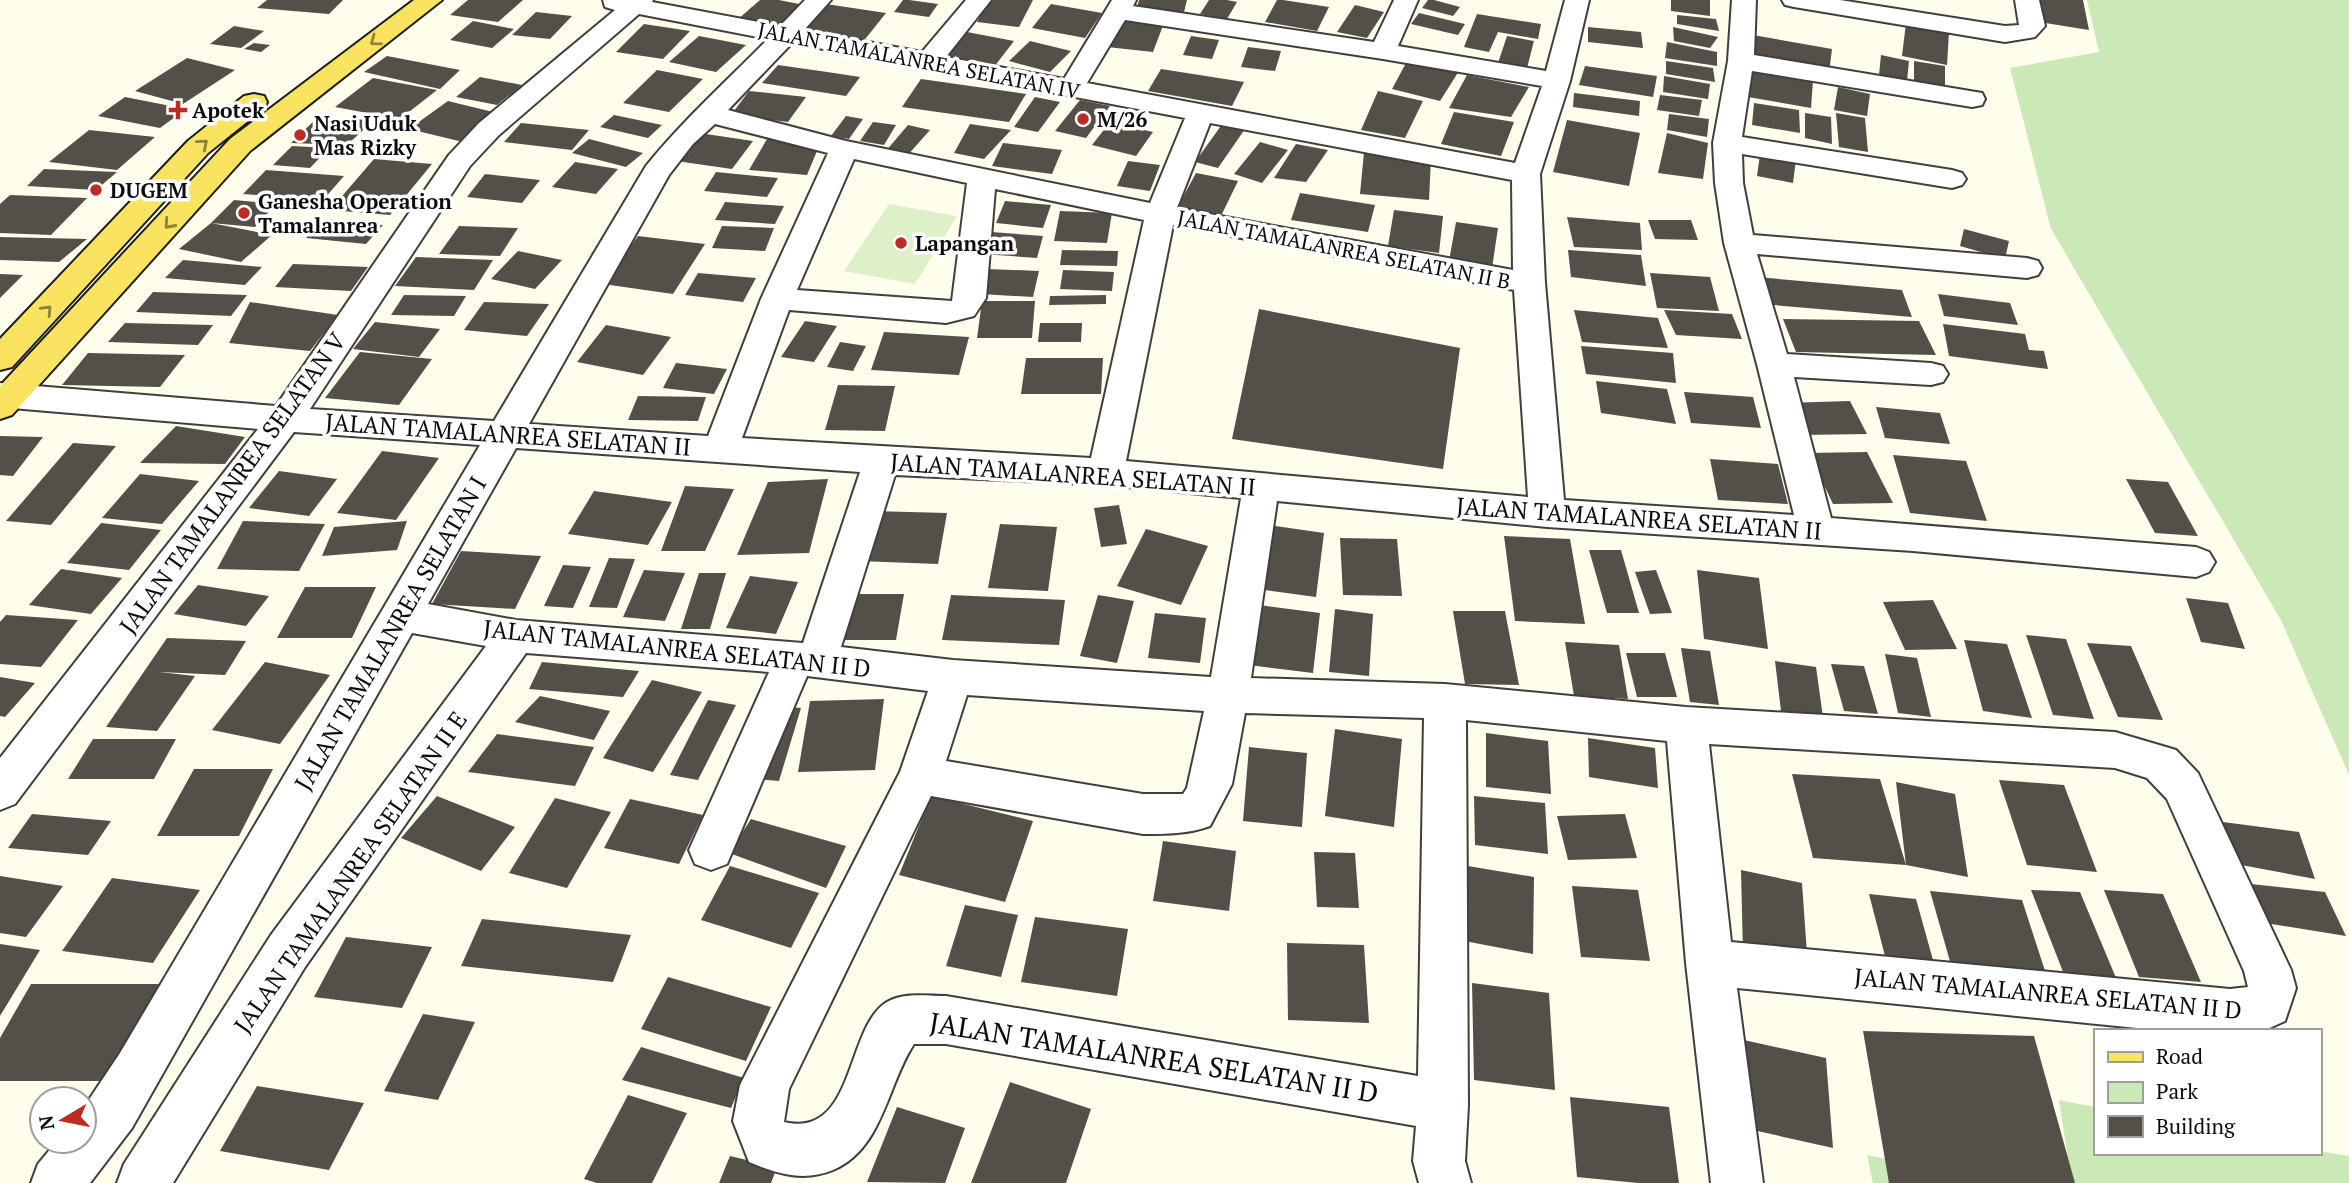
<svg xmlns="http://www.w3.org/2000/svg" width="2349" height="1183" font-family="'PT Serif',serif">
  <style>
    .green { fill: #cbe9b6 }
    .pitch { fill: #def0c8 }
    .building { fill: #554f49 }
    .lines { fill: none; stroke-linecap: round; stroke-linejoin: round }
    .street-casing { stroke: #3f3f3f; stroke-width: 4 }
    .primary-casing { stroke: #1d1d1d; stroke-width: 4 }
    .street { fill: #fff; fill-rule: evenodd }
    .primary { fill: #fae361; fill-rule: evenodd }
    .oneway { stroke: #8f823b }
    .poi-dot { fill: #be2b23; stroke: #fff; stroke-width: 2.5 }
    .labels { text-anchor: middle; dominant-baseline: central; stroke-width: 7; stroke-linejoin: round; paint-order: stroke }
    .far-street-label { font-size: 21px; fill: #0c0c0c; stroke: #fff }
    .far-poi-label { font-size: 21px; font-weight: bold; fill: #0c0c0c; stroke: #fff; text-anchor: start }
    .street-label { font-size: 24px; fill: #0c0c0c; stroke: #fff }
    .near-street-label { font-size: 28px; fill: #0c0c0c; stroke: #fff }
  </style>
  <rect width="100%" height="100%" fill="#fffdec"/>
  <path class="green" d="M2087 0H2349V775L2281 620 2051 229 2010 68 2099 52Z
    M2059 1100 2095 1107V1153H2319V1151L2349 1156V1183H2072Z
    M1867 1155 2000 1183H1873Z"/>
  <path class="pitch" d="M889 204 957 216 915 284 844 271Z"/>
  <path class="building" d="M267 0H343L329 14 257 8Z
    M468 0H523L498 22 450 15Z
    M760 0H779L804 5 779 28 737 20Z
    M903 0H909L938 4 929 17 894 12Z
    M989 0H1033L1019 27 977 22Z
    M1139 0H1187L1184 12 1137 8Z
    M1209 0H1227L1237 2 1227 19 1200 14Z
    M1277 0H1283L1329 7 1317 31 1265 22Z
    M1428 0H1434L1460 7 1453 16 1422 8Z
    M1671 0H1710V16L1671 11Z
    M2036 0H2083L2089 30 2039 22Z
    M826 4 886 13 862 43 800 34Z
    M1051 4 1102 13 1085 38 1032 28Z
    M1355 5 1384 12 1367 38 1337 32Z
    M536 12 572 16 550 39 512 35Z
    M1419 13 1465 24 1458 35 1411 24Z
    M1477 14 1541 24 1538 39 1498 32 1489 52 1464 47Z
    M1677 15 1716 19 1719 31 1677 24Z
    M1119 19 1164 23 1153 52 1107 47Z
    M473 21 514 29 492 48 450 40Z
    M1906 23 1949 32 1947 65 1902 56Z
    M644 24 690 31 663 59 616 52Z
    M234 26 264 31 241 48 210 44Z
    M1588 27 1641 32 1643 48 1588 42Z
    M1673 27 1718 37 1710 48 1674 41Z
    M967 32 1014 41 994 67 945 58Z
    M1753 35 1832 49 1829 73 1748 58Z
    M699 36 746 45 716 72 669 62Z
    M1191 36 1219 40 1212 59 1183 55Z
    M1507 36 1534 41 1527 68 1498 63Z
    M1030 41 1071 51 1050 72 1009 61Z
    M1667 42 1717 52V66L1665 58Z
    M254 43 270 45 261 52 244 49Z
    M1248 47 1281 51 1275 71 1241 67Z
    M1881 55 1909 61 1907 81 1879 75Z
    M387 56 460 70 440 89 364 72Z
    M187 58 235 70 183 104 135 91Z
    M1666 61 1713 68 1715 82 1666 74Z
    M1914 61 1945 66V87L1914 82Z
    M1406 63 1459 71 1440 101 1392 89Z
    M778 65 834 73 860 77 846 96 762 83Z
    M1585 66 1657 76 1653 97 1579 85Z
    M1161 69 1244 82 1232 106 1148 91Z
    M657 70 703 79 669 112 623 103Z
    M1746 70 1813 81 1811 108 1742 96Z
    M1467 75 1529 87 1511 117 1449 108Z
    M1664 76 1710 84 1708 99 1663 92Z
    M480 77 522 85 497 105 456 97Z
    M373 78 437 90 400 119 335 107Z
    M921 79 1026 94 1009 122 902 107Z
    M1838 87 1870 94 1867 116 1834 110Z
    M749 91 806 97 788 122 731 115Z
    M1378 91 1423 101 1405 138 1361 130Z
    M1574 93 1640 101 1639 116 1573 107Z
    M1660 95 1702 100 1699 116 1657 110Z
    M125 97 186 109 160 128 98 116Z
    M1035 97 1060 102 1038 132 1014 127Z
    M1080 100 1110 106 1086 138 1055 131Z
    M448 101 497 113 463 142 409 129Z
    M1754 103 1799 110 1800 133 1752 125Z
    M1454 112 1514 122 1501 156 1441 144Z
    M1805 113 1831 117 1832 144 1805 138Z
    M1836 113 1865 118 1868 152 1839 147Z
    M1669 114 1709 119 1707 137 1667 130Z
    M614 115 662 125 648 138 600 127Z
    M846 116 863 119 849 139 831 136Z
    M317 118 374 120 347 145 291 143Z
    M1567 120 1640 133 1629 186 1553 172Z
    M873 122 896 125 884 145 860 141Z
    M1110 122 1153 132 1136 156 1092 145Z
    M521 123 589 130 572 150 504 142Z
    M1223 123 1245 129 1218 168 1195 162Z
    M970 124 1011 130 984 159 954 153Z
    M908 125 930 130 906 157 885 152Z
    M89 130 155 137 117 170 49 162Z
    M699 133 753 141 732 169 676 161Z
    M1667 133 1708 143 1703 179 1658 173Z
    M589 139 643 153 626 167 572 153Z
    M767 139 817 151 807 175 749 170Z
    M1260 142 1288 150 1262 183 1234 174Z
    M1003 143 1062 150 1052 174 992 166Z
    M1296 144 1328 150 1306 182 1274 178Z
    M292 146 329 148 310 168 273 165Z
    M1364 152 1431 158 1429 200 1360 194Z
    M1760 154 1796 160 1793 183 1757 176Z
    M374 159 432 164 390 215 330 210Z
    M1128 161 1160 165 1150 191 1117 186Z
    M575 162 618 169 596 194 552 187Z
    M44 169 117 172 96 190 27 186Z
    M266 170 344 176 323 200 243 194Z
    M716 172 778 178 767 197 704 191Z
    M1196 173 1238 181 1221 216 1177 208Z
    M485 174 540 180 522 203 467 197Z
    M1300 193 1375 205 1368 232 1291 220Z
    M10 195 87 198 51 235 0 233V204Z
    M234 200 276 204 255 227 211 223Z
    M1005 201 1051 205 1043 228 996 223Z
    M725 202 784 206 775 224 715 220Z
    M1394 210 1443 216 1439 253 1388 246Z
    M1060 211 1112 213 1107 243 1054 241Z
    M1567 217 1640 223 1642 250 1574 247Z
    M323 219 383 225 366 244 306 238Z
    M1648 220H1691L1698 240 1655 239Z
    M1456 222 1498 228 1492 268 1449 261Z
    M211 223 272 235 241 262 179 249Z
    M459 226 518 228 500 256 439 254Z
    M722 226 774 228 765 251 712 248Z
    M1964 229 2009 241 2005 259 1960 246Z
    M991 232 1043 236 1037 258 983 254Z
    M638 236 705 244 673 294 603 284Z
    M0 237 87 239 59 262 0 260Z
    M1062 250 1118 251 1117 266 1060 265Z
    M1568 250 1641 255 1646 286 1571 277Z
    M518 251 562 260 535 289 491 279Z
    M416 257 493 260 474 290 395 286Z
    M183 260 262 267 245 285 165 278Z
    M293 264 368 267 351 291 275 287Z
    M987 269 1039 271 1033 297 981 294Z
    M1063 270 1114 272 1112 291 1060 289Z
    M698 273 756 278 743 302 685 295Z
    M1650 273 1710 277 1719 311 1657 308Z
    M0 274 23 275 0 298Z
    M1757 277 1902 290 1912 317 1762 304Z
    M153 292 247 295 231 316 136 312Z
    M1938 294 2010 303 2018 325 1944 316Z
    M404 295 466 296 454 316 391 315Z
    M1106 295V304L1049 305 1050 296Z
    M982 301H1035L1032 338H977Z
    M250 302 338 315 310 351 229 343Z
    M484 302 549 304 527 336 464 330Z
    M1259 309 1460 348 1443 469 1232 439Z
    M1574 310 1658 318 1668 348 1582 342Z
    M1664 310 1732 314 1742 339 1676 335Z
    M1783 319 1919 321 1936 355 1796 352Z
    M805 321 837 326 814 362 781 357Z
    M375 322 440 329 419 357 353 349Z
    M125 323 213 325 198 345 108 342Z
    M1040 323H1082L1081 342H1038Z
    M1943 324 2025 334 2029 350 2044 351 2048 369 1949 356Z
    M606 325 671 337 643 375 577 362Z
    M884 332 969 337 959 375 871 370Z
    M840 342 866 346 853 371 827 367Z
    M1581 346 1673 353 1676 383 1586 374Z
    M360 352 432 359 399 405 325 398Z
    M88 353 185 355 160 387 62 385Z
    M1026 358H1103L1101 394H1021Z
    M676 363 727 369 714 394 663 388Z
    M1596 381 1667 389 1676 424 1601 413Z
    M838 385 895 386 885 431 825 430Z
    M1684 392 1753 397 1761 428 1691 423Z
    M638 396 706 397 698 421 628 420Z
    M1850 401 1867 434 1801 435 1785 403Z
    M1876 407 1940 413 1950 444 1885 438Z
    M176 426 245 437 225 464 140 463Z
    M0 436 43 437 13 476 0 475Z
    M73 443 116 446 51 525 6 521Z
    M382 451 439 458 396 520 337 513Z
    M1867 452 1893 503 1833 504 1809 453Z
    M1893 455 1966 461 1987 521 1910 513Z
    M1710 459 1778 464 1788 504 1718 500Z
    M279 471 337 479 309 516 249 508Z
    M140 474 199 481 162 524 102 518Z
    M828 479 809 553 737 555 768 482Z
    M2126 479 2168 482 2198 536 2155 533Z
    M685 486 734 489 705 551H661Z
    M594 491 672 502 648 545 568 534Z
    M1119 505 1127 544 1101 547 1094 508Z
    M872 511 947 513 938 564 859 561Z
    M243 521 325 524 299 571 217 569Z
    M407 521 397 550 322 556 334 527Z
    M101 523 161 530 129 570 67 563Z
    M1000 524 1057 527 1048 591 988 588Z
    M1269 525 1324 533 1316 597 1258 589Z
    M1146 529 1208 546 1181 605 1117 586Z
    M1504 536 1570 539 1585 624 1515 621Z
    M1340 538 1397 539 1402 596 1343 595Z
    M1589 550H1621L1639 613H1607Z
    M461 551 541 556 515 609 432 604Z
    M609 558 635 559 617 608 589 607Z
    M563 565 591 567 573 608 544 606Z
    M61 569 122 578 91 614 29 605Z
    M644 570 685 573 665 621 623 617Z
    M1656 570 1672 613 1650 614 1635 572Z
    M1697 570 1759 578 1768 649 1704 639Z
    M699 573H726L710 629H681Z
    M750 576 798 582 776 634 726 628Z
    M198 585 269 596 246 626 174 614Z
    M305 587H376L352 638H277Z
    M846 594H904L896 640H837Z
    M951 595 1065 600 1059 645 942 640Z
    M1098 595 1134 601 1117 663 1080 656Z
    M2186 598 2228 603 2245 649 2201 642Z
    M1933 600 1957 649 1905 650 1883 602Z
    M1259 605 1320 613 1313 673 1249 665Z
    M1335 609 1373 614 1369 676 1329 672Z
    M1453 611H1505L1519 685 1465 684Z
    M1155 613 1206 618 1200 663 1148 658Z
    M6 615 78 620 41 667 0 664V622Z
    M2026 635 2066 639 2094 719 2053 715Z
    M167 638 246 641 225 675 159 672 195 676 157 731 106 727Z
    M1964 640 2007 644 2032 718 1983 711Z
    M1565 642 1619 645 1628 699 1574 696Z
    M2087 643 2131 646 2163 720 2118 717Z
    M1681 648 1710 651 1719 705 1690 702Z
    M1626 653H1665L1677 697H1637Z
    M1885 654 1917 658 1931 717 1898 713Z
    M1775 661 1816 667 1823 717 1781 711Z
    M265 662 330 675 280 744 212 730Z
    M542 662 639 671 623 697 529 689Z
    M1831 664 1864 666 1878 714 1844 711Z
    M0 677 35 683 5 717 0 716Z
    M652 680 702 692 653 772 603 758Z
    M540 696 610 711 594 740 515 722Z
    M884 699 875 770 798 772 810 701Z
    M708 700 736 705 698 780 670 775Z
    M778 706 801 708 779 781 755 779Z
    M1335 729 1402 739 1394 827 1325 816Z
    M1486 733 1548 741 1551 794 1486 787Z
    M497 734 594 747 575 786 468 772Z
    M1588 738 1655 748 1658 788 1589 777Z
    M93 739H176L154 779H68Z
    M1249 747 1307 753 1302 827 1243 821Z
    M194 769H273L239 836H157Z
    M1792 774 1880 779 1906 865 1896 782 1955 794 1968 877 1906 865 1813 858Z
    M1999 780 2064 785 2097 872 2027 865Z
    M437 796 515 827 481 871 401 838Z
    M931 796 1033 821 1005 902 899 875Z
    M1474 796 1545 803 1548 854 1475 845Z
    M555 798 611 812 567 888 509 873Z
    M630 799 703 815 679 864 604 848Z
    M32 814 111 821 88 855 8 848Z
    M1625 814 1637 858 1568 860 1557 816Z
    M751 819 846 846 826 888 729 853Z
    M2223 822 2299 832 2315 879 2236 864Z
    M1163 841 1236 851 1229 911 1153 901Z
    M1314 852 1355 853 1359 908 1317 907Z
    M1462 865 1534 877 1533 954 1459 940Z
    M730 866 819 893 791 948 701 920Z
    M1741 870 1802 883 1808 968 1743 954Z
    M0 876 63 886 26 937 0 933Z
    M112 878 200 890 153 963 62 951Z
    M2251 884 2325 892 2346 936 2265 923Z
    M1572 886 1638 890 1650 961 1581 957Z
    M2031 890 2080 892 2119 985 2067 982Z
    M2104 890 2163 894 2201 982 2139 977Z
    M1930 891 2022 900 2046 974 1951 965Z
    M1869 894 1916 899 1933 960 1885 956Z
    M965 905 1018 915 1001 977 946 966Z
    M1035 917 1128 929 1117 996 1021 982Z
    M482 919 631 935 613 982 461 966Z
    M346 937 432 947 402 1008 314 997Z
    M1287 943 1364 945 1369 1023 1288 1020Z
    M0 944 40 950 0 1016Z
    M668 977 771 1007 746 1061 641 1029Z
    M1472 983 1549 993 1555 1090 1474 1080Z
    M31 984H162L113 1081H0V1038Z
    M423 1014 475 1022 438 1100 384 1091Z
    M1863 1031 2034 1036 2075 1183H1889Z
    M1739 1039 1826 1058 1833 1148 1744 1128Z
    M641 1047 744 1078 731 1108 622 1080Z
    M1010 1082 1091 1109 1066 1183H971Z
    M257 1086 364 1103 329 1170 220 1151Z
    M628 1095 687 1113 652 1183H597L584 1179Z
    M1570 1097 1669 1107 1679 1183H1638L1577 1177Z
    M897 1107 965 1128 945 1183 867 1182Z
    M730 1156 777 1167 771 1183H719Z"/>
  <g class="lines">
    <g class="street-casing">
      <path id="street" d="M603 0H653L652 2 780 26 805 0H831L804 30 922 52 966 0H991L946 57 1064 79 1112 0H1136L1133 6 1374 42 1394 0H1418L1398 46 1546 71 1565 0H1589L1570 81 1540 174 1545 283 1564 500 1794 515 1757 364 1724 243 1715 183 1713 143 1728 61 1732 0H1756L1754 55 1982 93 1985 99 1982 105 1972 107 1752 71 1742 137 1952 170 1962 173 1966 179 1962 185 1952 188 1742 154 1743 183 1753 235 2027 258 2038 261 2042 268 2038 275 2027 278 1757 254 1787 354 1931 363 1943 366 1948 374 1943 382 1931 385 1794 377 1831 518 2196 547 2209 552 2215 562 2209 572 2196 577 1913 551 1547 527 1277 501 1251 678 1445 684 1686 707 2115 732 2176 750 2198 773 2291 970 2296 988 2285 1021 2263 1031H2167L1737 988 1763 1183H1711L1686 963 1667 741 1466 720 1468 1105 1465 1161 1471 1183H1419L1413 1161 1416 1126 946 1044H914C887 1085 883 1149 833 1170 804 1182 777 1174 749 1162L733 1121 740 1085 900 772 928 691 807 676 727 864 711 870 695 864 689 850 769 672 526 653 305 967 173 1183H117L124 1164 271 935 486 646 412 633 132 1128 90 1183H31L38 1164 57 1141H84V1107L120 1053 480 445 294 432 15 804 0 810V758L258 429 0 407V383L276 406 449 155 479 123 615 10 605 7ZM639 14 768 39C727 81 683 120 646 166L494 421 310 409 470 166 499 135ZM1125 20 1383 59 1542 86 1515 163 1087 83ZM792 43 1185 118 1150 203 846 141 728 110ZM1210 123 1512 180 1513 270 1177 208ZM715 124 828 153 761 299 708 436 529 424 669 175 693 144ZM854 159 967 183 952 301 797 290ZM995 189 1144 220 1091 458 742 438 789 310 946 323 974 316 986 298ZM1173 225 1514 290 1528 497 1126 461ZM516 448 860 472 803 643 516 620 428 604ZM895 475 1106 485 1241 498 1211 677 953 660 841 647ZM967 695 1204 711 1187 788 1183 794H1143L946 761ZM1245 713 1424 718 1418 1076 946 996C927 996 904 992 887 1002 845 1027 856 1139 784 1122L789 1089 931 796 1143 834C1167 834 1188 834 1210 826L1232 784ZM1709 744 2115 768 2147 778 2167 799 2244 971 2248 987 2230 989 1731 942Z
        M1782 0H1840L2005 26 2019 25 2015 0H2039L2045 26 2035 37 2005 42 1794 7 1785 5Z"/>
    </g>
    <g class="primary-casing">
      <path id="primary" d="M414 0H442L250 151 12 415 0 419V386L230 139Z
        M254 94 264 96 267 102 264 108 208 153 12 367 0 370V339L188 141 244 96Z"/>
    </g>
    <use href="#street" class="street"/>
    <use href="#primary" class="primary"/>
  </g>
  <defs><path id="oneway-chevron" d="M-2-3.5L2.5 0L-2 3.5" fill="none" stroke-width="1.6" stroke-linecap="round" stroke-linejoin="round" transform="scale(1.75)"/></defs>
  <g class="oneway">
    <use href="#oneway-chevron" transform="translate(375 41) rotate(143)"/>
    <use href="#oneway-chevron" transform="translate(203 144) rotate(-41)"/>
    <use href="#oneway-chevron" transform="translate(169 224) rotate(132)"/>
    <use href="#oneway-chevron" transform="translate(47 310) rotate(-47)"/>
  </g>
  <g class="poi-dot">
    <path d="M174.5 99.5h7v7h7v7h-7v7h-7v-7h-7v-7h7z"/>
    <circle cx="1083" cy="119" r="7"/>
    <circle cx="300" cy="135" r="7"/>
    <circle cx="96" cy="190" r="7"/>
    <circle cx="244" cy="213" r="7"/>
    <circle cx="901" cy="243" r="7"/>
  </g>
  <g class="labels">
    <g class="far-street-label">
      <text transform="translate(919 60) rotate(11)">JALAN TAMALANREA SELATAN IV</text>
      <text transform="translate(1344 249) rotate(11)">JALAN TAMALANREA SELATAN II B</text>
    </g>
    <g class="far-poi-label">
      <text x="192" y="110">Apotek</text>
      <text x="1097" y="119">M/26</text>
      <text x="314" y="123">Nasi Uduk<tspan x="314" dy="24">Mas Rizky</tspan></text>
      <text x="110" y="190">DUGEM</text>
      <text x="258" y="201">Ganesha Operation<tspan x="258" dy="24">Tamalanrea</tspan></text>
      <text x="915" y="243">Lapangan</text>
    </g>
    <g class="street-label">
      <text transform="translate(508 434) rotate(4)">JALAN TAMALANREA SELATAN II</text>
      <text transform="translate(1073 474) rotate(4)">JALAN TAMALANREA SELATAN II</text>
      <text transform="translate(232 483) rotate(-54)">JALAN TAMALANREA SELATAN V</text>
      <text transform="translate(1639 518) rotate(4)">JALAN TAMALANREA SELATAN II</text>
      <text transform="translate(390 633) rotate(-60)">JALAN TAMALANREA SELATAN I</text>
      <text transform="translate(677 648) rotate(6)">JALAN TAMALANREA SELATAN II D</text>
      <text transform="translate(350 872) rotate(-55)">JALAN TAMALANREA SELATAN II E</text>
      <text transform="translate(2048 993) rotate(5)">JALAN TAMALANREA SELATAN II D</text>
    </g>
    <g class="near-street-label">
      <text transform="translate(1154 1057) rotate(9)">JALAN TAMALANREA SELATAN II D</text>
    </g>
  </g>
  <rect x="2094" y="1029" width="228" height="126" fill="#ffffff" stroke="#9e9e9e" stroke-width="2"/>
  <rect x="2108" y="1052" width="35" height="10" fill="#fae361" stroke="#9e9e9e" stroke-width="2"/>
  <text x="2156" y="1064" font-size="21" fill="#0c0c0c">Road</text>
  <rect x="2108" y="1082" width="35" height="21" fill="#cbe9b6" stroke="#9e9e9e" stroke-width="2"/>
  <text x="2156" y="1099" font-size="21" fill="#0c0c0c">Park</text>
  <rect x="2108" y="1116" width="35" height="21" fill="#554f49" stroke="#9e9e9e" stroke-width="2"/>
  <text x="2156" y="1134" font-size="21" fill="#0c0c0c">Building</text>
  <g transform="translate(63 1120) rotate(260)"><circle r="33" fill="#ffffff" stroke="#9e9e9e" stroke-width="2"/>
  <path d="M0-5L12 26L0 18L-12 26Z" fill="#be2b23"/>
  <text y="-10" font-size="19" font-weight="bold" text-anchor="middle" fill="#0c0c0c">N</text>
  </g>
</svg>
